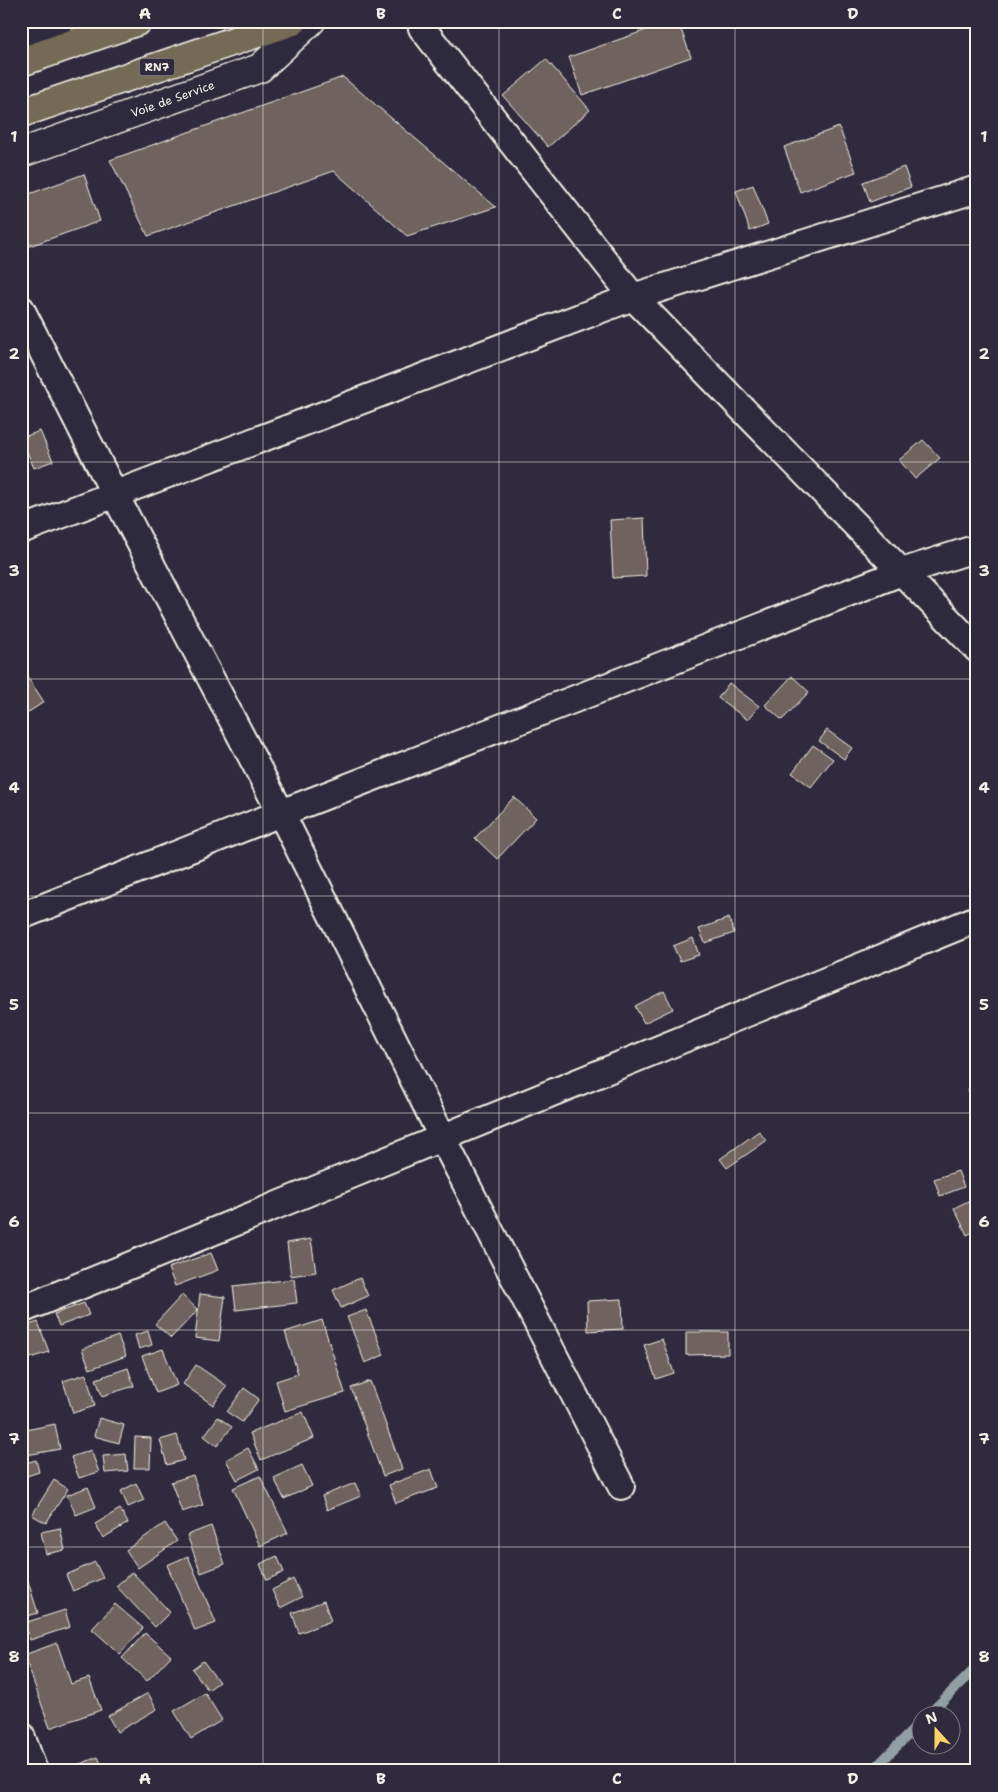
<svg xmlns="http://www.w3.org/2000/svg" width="998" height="1792" font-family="'Shantell Sans',sans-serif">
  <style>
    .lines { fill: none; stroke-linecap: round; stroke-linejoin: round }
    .stream { stroke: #929fa5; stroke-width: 10 }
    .building { fill: #70635f; stroke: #f4f1e8 }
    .minor-casing { stroke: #f4f1e8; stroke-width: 30 }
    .secondary-casing { stroke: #f4f1e8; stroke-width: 31 }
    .trunk-casing { stroke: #f4f1e8; stroke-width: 31 }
    .minor { stroke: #2f2a3d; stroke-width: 26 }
    .secondary { stroke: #2f2a3d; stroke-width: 28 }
    .trunk { stroke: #756a55; stroke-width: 28 }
    .grid { fill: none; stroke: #f4f1e8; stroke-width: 1; stroke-opacity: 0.55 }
    .labels { text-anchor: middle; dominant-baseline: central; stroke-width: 4; stroke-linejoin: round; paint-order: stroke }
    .shield { fill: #2f2a3d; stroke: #b9b5b5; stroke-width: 1 }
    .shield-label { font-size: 11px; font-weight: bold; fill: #f4f1e8 }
    .street-label { font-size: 12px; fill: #f4f1e8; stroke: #2f2a3d }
    .neatline { fill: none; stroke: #f4f1e8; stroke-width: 2 }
    .grid-label { font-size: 16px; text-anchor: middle; font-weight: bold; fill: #f4f1e8 }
  </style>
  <rect width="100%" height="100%" fill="#2f2a3d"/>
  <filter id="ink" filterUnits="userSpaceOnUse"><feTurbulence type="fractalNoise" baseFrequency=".02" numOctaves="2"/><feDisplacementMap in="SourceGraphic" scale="10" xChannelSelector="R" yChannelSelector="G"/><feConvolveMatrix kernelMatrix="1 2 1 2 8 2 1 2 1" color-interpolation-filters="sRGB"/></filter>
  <g filter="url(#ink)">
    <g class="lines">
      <path class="stream" d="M929 1714 977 1667
        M872 1771 920 1723"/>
    </g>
    <path class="building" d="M672 21H678L691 57 582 95 569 57Z
      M546 59 590 110 548 147 503 96Z
      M343 77 496 207 407 236 334 171 148 236 110 160Z
      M839 127 856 172 800 192 784 147Z
      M904 167 911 187 870 202 863 182Z
      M84 174 100 221 21 249V197Z
      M753 185 768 224 750 231 736 191Z
      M40 431 53 461 34 468 21 438Z
      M923 440 940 458 915 479 899 460Z
      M644 518 646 576 613 578 610 520Z
      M21 667 44 702 21 717Z
      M792 676 809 692 782 720 765 705Z
      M729 683 759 706 748 720 718 698Z
      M827 730 852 748 844 759 819 741Z
      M813 745 833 759 811 787 792 773Z
      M514 797 536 818 497 859 475 838Z
      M729 918 734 933 705 943 699 929Z
      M693 938 699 955 680 961 673 946Z
      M664 991 673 1009 644 1023 635 1006Z
      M977 1086V1114L968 1089Z
      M759 1131 766 1141 727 1168 720 1159Z
      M958 1171 964 1187 940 1196 934 1179Z
      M970 1200 977 1212V1230L967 1235 954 1208Z
      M311 1239 316 1272 291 1276 287 1243Z
      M211 1253 218 1270 175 1286 168 1268Z
      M360 1278 368 1296 341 1308 333 1290Z
      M294 1279 297 1303 236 1310 233 1286Z
      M200 1294 225 1297 219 1341 195 1338Z
      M182 1295 198 1310 171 1338 155 1324Z
      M622 1299 623 1329 588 1331 587 1301Z
      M84 1303 89 1315 59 1326 54 1314Z
      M366 1310 384 1355 365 1363 347 1317Z
      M322 1320 345 1393 285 1411 276 1381 298 1374 285 1332Z
      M38 1322 49 1352 21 1361V1328Z
      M148 1331 152 1345 139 1349 135 1335Z
      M686 1332H728V1354L686 1355Z
      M118 1336 126 1356 90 1369 82 1349Z
      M662 1339 674 1373 656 1379 644 1345Z
      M163 1349 177 1385 156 1393 142 1356Z
      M196 1365 227 1386 213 1405 183 1384Z
      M128 1368 134 1386 102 1396 96 1379Z
      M86 1374 95 1406 73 1413 63 1381Z
      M370 1381 402 1469 383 1476 351 1388Z
      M244 1388 259 1399 242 1422 227 1412Z
      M303 1412 314 1438 261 1460 250 1433Z
      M218 1417 232 1427 217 1446 204 1436Z
      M99 1418 124 1425 119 1443 94 1436Z
      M55 1424 60 1449 21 1456V1431Z
      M177 1435 184 1460 167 1465 160 1440Z
      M135 1437 151 1438 150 1468H134Z
      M248 1448 259 1469 237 1480 226 1460Z
      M91 1450 99 1472 79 1478 71 1457Z
      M126 1454 128 1471 105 1473 103 1456Z
      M36 1460 39 1472 27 1476 22 1464Z
      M302 1465 312 1486 284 1499 274 1478Z
      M431 1469 438 1488 396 1503 389 1485Z
      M193 1475 203 1505 182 1512 171 1482Z
      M260 1476 288 1533 260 1546 233 1488Z
      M54 1480 68 1489 46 1523 32 1515Z
      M136 1483 144 1500 128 1507 121 1491Z
      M355 1483 361 1496 327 1510 322 1496Z
      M88 1487 96 1507 76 1515 67 1495Z
      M21 1494 27 1505 21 1508Z
      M120 1509 128 1523 103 1538 95 1524Z
      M165 1523 177 1541 138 1568 126 1550Z
      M211 1526 225 1564 201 1573 187 1535Z
      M60 1528 65 1550 46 1554 41 1532Z
      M188 1556 216 1623 195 1631 167 1565Z
      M277 1556 284 1572 267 1580 260 1564Z
      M21 1559 38 1613 21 1618Z
      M95 1562 103 1578 73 1591 66 1575Z
      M132 1572 170 1612 155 1627 116 1586Z
      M293 1579 302 1597 280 1608 272 1590Z
      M324 1601 331 1621 299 1633 292 1613Z
      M115 1604 143 1628 120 1654 92 1629Z
      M65 1610 70 1627 30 1640 24 1623Z
      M145 1633 171 1656 147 1681 122 1658Z
      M57 1643 71 1684 89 1678 101 1710 50 1728 24 1655Z
      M203 1661 219 1682 208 1690 192 1669Z
      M148 1693 157 1709 117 1732 108 1716Z
      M205 1693 222 1720 191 1739 174 1711Z
      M98 1757 104 1771H65L64 1770Z"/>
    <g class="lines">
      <g class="minor-casing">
        <path id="minor" d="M420 21 422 28 633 297 977 649
          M21 309 115 495 281 813 442 1137 621 1486
          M21 530 633 297 977 189
          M21 916 281 813 902 572 977 548
          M21 1310 977 919
          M21 1735 34 1771"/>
      </g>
      <g class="secondary-casing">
        <g id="secondary">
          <path d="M21 34 60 21"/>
          <path id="s1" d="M21 153 260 68 311 21"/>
        </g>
      </g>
      <g class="trunk-casing">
        <path id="trunk" d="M21 62 138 21
          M21 113 293 21"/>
      </g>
      <use href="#minor" class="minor"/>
      <use href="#secondary" class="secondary"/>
      <use href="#trunk" class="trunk"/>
    </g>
  </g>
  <path class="grid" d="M263 21V1771M499 21V1771M735 21V1771M21 245H977M21 462H977M21 679H977M21 896H977M21 1113H977M21 1330H977M21 1547H977"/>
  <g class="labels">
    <rect class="shield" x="139.5" y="58.5" width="35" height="17" rx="4"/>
    <g class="shield-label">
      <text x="157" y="67">RN7</text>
    </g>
    <g class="street-label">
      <text stroke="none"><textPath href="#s1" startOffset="161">Voie de Service</textPath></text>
    </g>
  </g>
  <rect width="998" height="1792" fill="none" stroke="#2f2a3d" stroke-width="55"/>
  <g transform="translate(936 1730) rotate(339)"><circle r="24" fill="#2f2a3d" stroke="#7e7a81"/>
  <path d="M0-4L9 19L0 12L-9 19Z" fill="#ffd166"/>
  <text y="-8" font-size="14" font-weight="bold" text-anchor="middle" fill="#f4f1e8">N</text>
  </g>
  <rect x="28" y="28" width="942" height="1736" class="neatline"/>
  <g class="grid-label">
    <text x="145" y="19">A</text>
    <text x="381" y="19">B</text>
    <text x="617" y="19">C</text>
    <text x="853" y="19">D</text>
    <text x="14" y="142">1</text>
    <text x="984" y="142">1</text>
    <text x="14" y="359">2</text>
    <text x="984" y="359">2</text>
    <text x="14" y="576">3</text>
    <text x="984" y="576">3</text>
    <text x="14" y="793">4</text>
    <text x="984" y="793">4</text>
    <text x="14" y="1010">5</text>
    <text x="984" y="1010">5</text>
    <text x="14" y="1227">6</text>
    <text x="984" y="1227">6</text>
    <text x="14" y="1444">7</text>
    <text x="984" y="1444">7</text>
    <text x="14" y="1662">8</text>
    <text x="984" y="1662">8</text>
    <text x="145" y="1784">A</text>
    <text x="381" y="1784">B</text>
    <text x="617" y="1784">C</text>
    <text x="853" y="1784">D</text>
  </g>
</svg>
